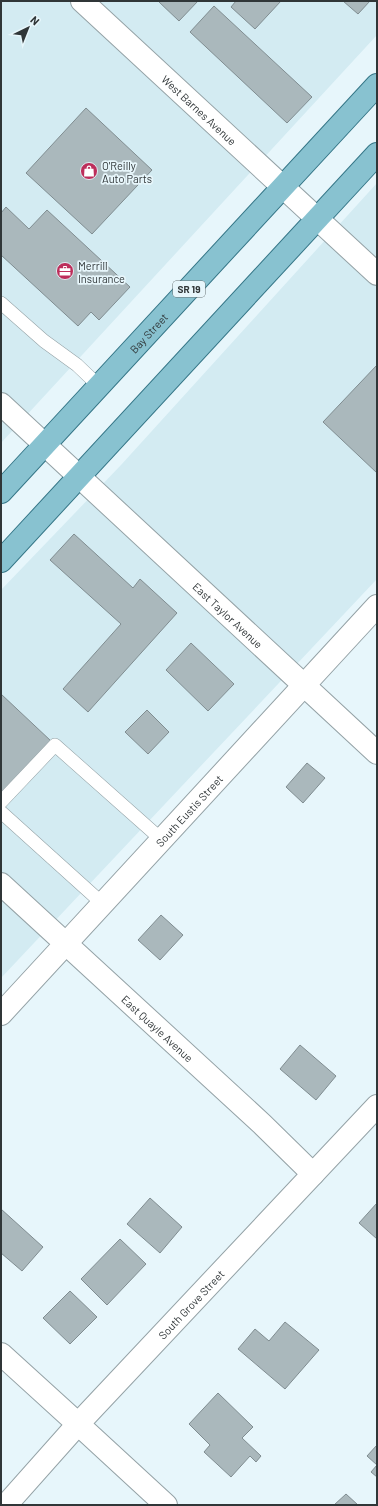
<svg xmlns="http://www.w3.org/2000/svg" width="378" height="1506" font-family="Barlow,sans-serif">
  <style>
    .built { fill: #d3ebf2 }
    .building { fill: #aab8bc; stroke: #808d91 }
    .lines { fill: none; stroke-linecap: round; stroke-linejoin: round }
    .lane-casing { stroke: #94a2a6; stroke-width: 14 }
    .street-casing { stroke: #94a2a6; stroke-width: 24 }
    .secondary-casing { stroke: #94a2a6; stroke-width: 24 }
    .primary-casing { stroke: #357687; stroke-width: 24 }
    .lane { stroke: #fff; stroke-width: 13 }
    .street { stroke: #fff; stroke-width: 22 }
    .secondary { stroke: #fff; stroke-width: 22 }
    .primary { stroke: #88c2d0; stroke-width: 22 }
    .labels { text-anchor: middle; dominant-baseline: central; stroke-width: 3.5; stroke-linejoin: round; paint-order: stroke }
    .shield { fill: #e7f6fb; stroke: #677072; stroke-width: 1 }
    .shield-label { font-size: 10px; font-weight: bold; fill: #303638 }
    .street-label { font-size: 11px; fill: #303638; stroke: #e7f6fb }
    .poi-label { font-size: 11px; fill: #303638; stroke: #e7f6fb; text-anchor: start }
  </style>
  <rect width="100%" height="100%" fill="#e7f6fb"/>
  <path class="built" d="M1 1H377V35L1 443Z
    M377 183V579L1 978V590L121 465Z"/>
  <path class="building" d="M158 1H198L179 21Z
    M236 1H281L255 29 231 7Z
    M343 1H370L358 14Z
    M214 6 312 97 287 123 190 32Z
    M86 108 152 170 92 234 26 173Z
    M6 207 29 229 47 210 130 287 99 320 91 312 78 326 1 255V213Z
    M377 365V473L323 422Z
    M74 534 133 588 140 579 177 613 88 712 63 689 121 624 50 560Z
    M191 643 234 684 208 711 166 670Z
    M1 694 51 741 1 793Z
    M147 710 169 732 148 754 125 732Z
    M307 763 325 778 303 803 286 787Z
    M161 915 183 935 160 960 138 940Z
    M300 1045 336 1076 316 1100 280 1069Z
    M150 1198 182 1227 160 1253 127 1224Z
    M377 1203V1239L359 1223Z
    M1 1209 43 1247 22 1271 1 1253Z
    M120 1239 146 1264 107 1305 81 1279Z
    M70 1291 97 1317 70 1344 43 1318Z
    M285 1322 319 1350 285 1389 238 1349 255 1329 269 1341Z
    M218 1393 253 1427 242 1438 261 1456 256 1462 250 1456 231 1477 204 1452 210 1445 189 1424Z
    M377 1445V1477L371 1472 377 1465 367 1456Z
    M346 1494 358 1505H334Z"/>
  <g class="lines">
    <g class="lane-casing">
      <path id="lane" d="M1 303 44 341 77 365 99 386
        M1 802 55 745 162 840
        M1 812 103 904"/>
    </g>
    <g class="street-casing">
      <g id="street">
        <path id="s1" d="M82 1 377 274"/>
        <path id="s2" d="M1 404 377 753"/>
        <path id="s3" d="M1 884 262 1124 313 1174"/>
        <path id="s4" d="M1 1014 377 606"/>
        <path d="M78 1424 166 1505"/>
      </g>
    </g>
    <g class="secondary-casing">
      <g id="secondary">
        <path d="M1 1354 78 1424"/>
        <path id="s5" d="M6 1505 78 1424 377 1106"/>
      </g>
    </g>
    <g class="primary-casing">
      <g id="primary">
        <path id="s6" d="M1 492 377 85"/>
        <path d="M1 561 377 154"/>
      </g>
    </g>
    <use href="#lane" class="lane"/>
    <use href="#street" class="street"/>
    <use href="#secondary" class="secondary"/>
    <use href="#primary" class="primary"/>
  </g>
  <defs>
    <g id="shop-disc" transform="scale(0.9)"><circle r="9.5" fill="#bd2e5b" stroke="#e7f6fb"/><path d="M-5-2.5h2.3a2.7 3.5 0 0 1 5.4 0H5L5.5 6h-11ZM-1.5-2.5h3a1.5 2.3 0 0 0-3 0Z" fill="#fff"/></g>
    <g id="office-disc" transform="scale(0.9)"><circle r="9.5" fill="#bd2e5b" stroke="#e7f6fb"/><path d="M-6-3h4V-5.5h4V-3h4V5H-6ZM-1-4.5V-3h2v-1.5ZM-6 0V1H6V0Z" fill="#fff"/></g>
  </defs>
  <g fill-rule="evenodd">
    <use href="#shop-disc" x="89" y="171"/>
    <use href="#office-disc" x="65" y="271"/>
  </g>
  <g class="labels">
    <rect class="shield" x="173" y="281" width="32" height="16" rx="3"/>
    <g class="shield-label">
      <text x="189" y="289">SR 19</text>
    </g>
    <g class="street-label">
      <text stroke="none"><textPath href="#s1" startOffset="160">West Barnes Avenue</textPath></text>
      <text stroke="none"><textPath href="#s6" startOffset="217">Bay Street</textPath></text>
      <text stroke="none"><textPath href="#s2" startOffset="310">East Taylor Avenue</textPath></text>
      <text stroke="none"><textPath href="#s4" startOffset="277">South Eustis Street</textPath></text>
      <text stroke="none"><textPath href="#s3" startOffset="213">East Quayle Avenue</textPath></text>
      <text stroke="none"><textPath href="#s5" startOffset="273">South Grove Street</textPath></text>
    </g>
    <g class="poi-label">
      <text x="102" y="165">O'Reilly<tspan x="102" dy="13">Auto Parts</tspan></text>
      <text x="78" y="265">Merrill<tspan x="78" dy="13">Insurance</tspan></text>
    </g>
  </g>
  <rect width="378" height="1506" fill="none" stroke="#303638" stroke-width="4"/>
  <g transform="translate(28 28) rotate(43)" stroke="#e7f6fb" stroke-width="3" paint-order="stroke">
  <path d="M0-3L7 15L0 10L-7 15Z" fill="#303638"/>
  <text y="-6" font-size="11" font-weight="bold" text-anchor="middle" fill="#303638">N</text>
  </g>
</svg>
